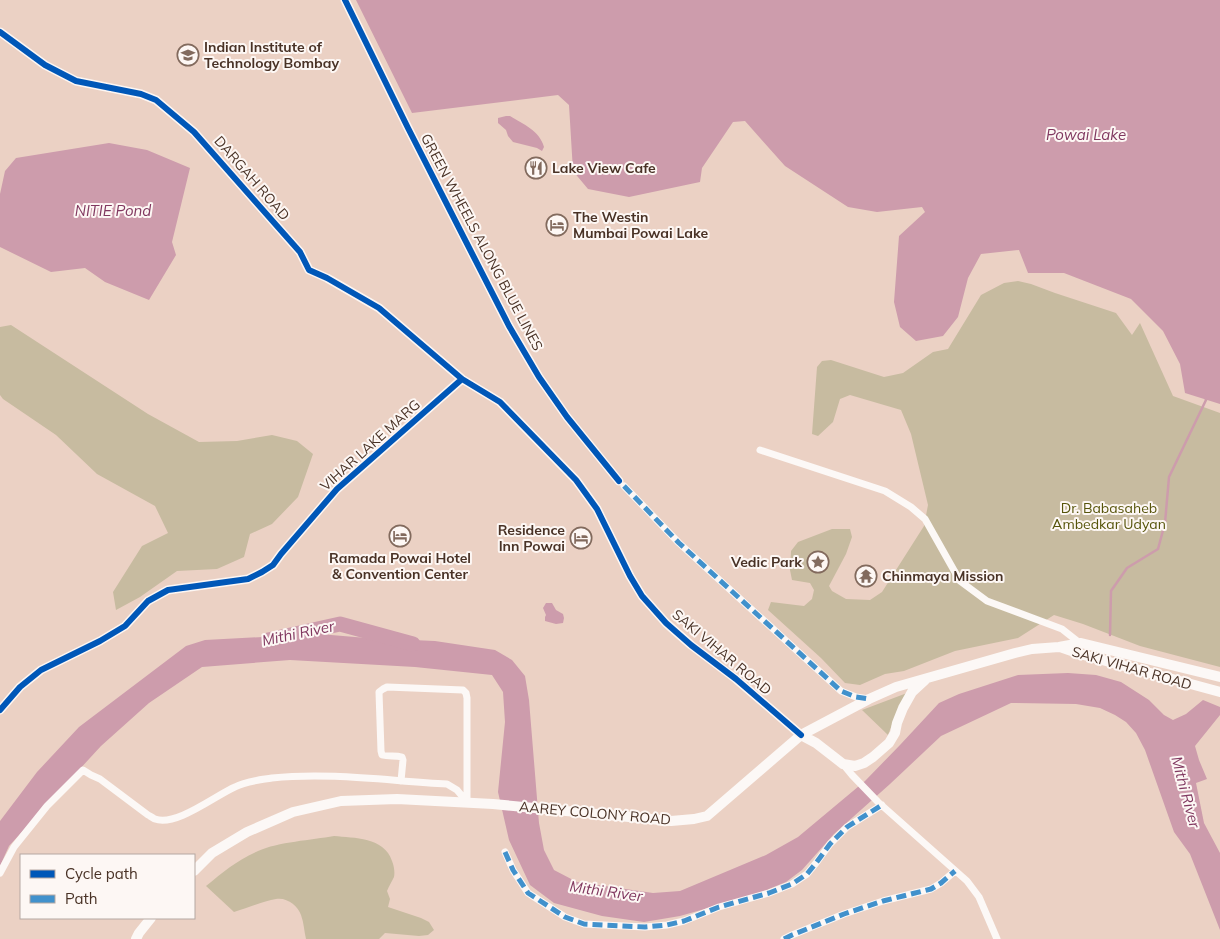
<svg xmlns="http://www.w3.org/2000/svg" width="1220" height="939" font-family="Mulish,sans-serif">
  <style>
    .green { fill: #c7bba0 }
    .water { fill: #cd9cac }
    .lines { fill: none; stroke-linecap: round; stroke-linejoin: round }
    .stream { stroke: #cd9cac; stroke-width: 2.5 }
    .river { stroke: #cd9cac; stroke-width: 15 }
    .street { stroke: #fcf8f6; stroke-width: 7 }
    .secondary { stroke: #fcf8f6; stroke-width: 10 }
    .quiet { stroke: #4191cc; stroke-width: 5; stroke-dasharray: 10 5; stroke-linecap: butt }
    .cycleway-casing { stroke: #fdf7f4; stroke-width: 9 }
    .cycleway { stroke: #0057b8; stroke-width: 6 }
    .labels { text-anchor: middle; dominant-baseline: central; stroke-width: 4; stroke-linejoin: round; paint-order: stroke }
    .poi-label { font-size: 14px; font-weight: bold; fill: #493226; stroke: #fdf7f4; text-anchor: start }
    .street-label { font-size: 14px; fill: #493226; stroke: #fdf7f4 }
    .park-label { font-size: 14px; fill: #56540a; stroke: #fdf7f4 }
    .water-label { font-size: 15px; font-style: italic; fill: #813860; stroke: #fdf7f4 }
  </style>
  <rect width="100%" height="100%" fill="#ebd1c4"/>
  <path class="green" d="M1018 281 1031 284 1055 293 1116 313 1132 335 1140 323 1173 396 1220 413V667L1140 646 1083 624 1054 615 1018 638 955 651 904 671 885 674 860 685 845 683 821 658 768 610 771 602 804 606 812 599 814 590 810 583 792 580 790 570 791 551 798 542 832 529H850L852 537 846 554 829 586 832 591 846 599 870 600 882 592 924 526 928 505 911 434 901 410 850 395 840 399 833 422 818 436 812 434 817 367 822 361 831 360 884 377 903 373 933 352 948 349 981 295 1004 283Z
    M11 325 148 414 199 442 237 441 272 435 297 441 313 454 298 497 272 524 250 534 244 557 217 569 177 571 140 597 116 610 113 592 142 546 168 533 155 506 97 474 56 435 3 399 0 395V327Z
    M907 693 898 709 888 735 862 710Z
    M334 836C354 838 384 837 392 861 394 866 395 872 394 877 392 881 389 886 387 891L390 899 388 907 421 918 429 922 434 930 428 935 419 936 385 933 379 939H306C304 931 304 923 301 915 298 906 287 897 276 899 264 901 247 908 234 912L206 886C223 872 237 860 258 851 278 842 312 840 334 836Z"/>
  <path class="water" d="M356 0H1220V404L1185 393 1180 364 1163 331 1131 299 1064 273H1028L1019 250 981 254 968 278 958 317 943 336 916 341 900 327 894 302 899 236 925 212 922 207 877 212 848 207 785 166 745 121 733 122 702 168 700 182 629 197 588 189 573 171 569 105 558 95 412 113Z
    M506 116H510C523 124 540 131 544 147L542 151 537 148 513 142 508 136 506 130 498 123V118Z
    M109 143 147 150 190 168 172 242 176 255 149 300 105 282 85 268 51 272 0 247V194L5 171 16 158Z
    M546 603H552L556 610 563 614 564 618 563 623 556 624 545 621V617L546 615 543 608Z
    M319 634 367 638 435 641 495 650 512 660 525 676 529 700 539 823 544 850 554 870 577 882 653 893 680 891 766 855 798 837 865 781 900 745 939 703 959 694 1018 675 1068 673 1096 675 1121 682 1149 700 1164 715 1173 720 1186 714 1203 700 1220 707V715L1195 746 1199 760 1207 779 1196 783 1204 823 1220 853V930L1190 854 1174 832 1145 750 1136 733 1126 722 1115 715 1100 708 1076 704 1011 703 941 736 890 784 834 834 802 870 786 882 754 895 680 916 644 922 602 916 554 903 530 885 509 840 498 792 505 722 503 692 492 675 415 667 290 660 202 667 149 703 101 746 9 846 0 866V821L37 772 79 727 186 646 205 640Z"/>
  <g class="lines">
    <path class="stream" d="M1110 635 1111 591 1127 568 1158 549 1165 523 1169 477 1206 400 1205 396"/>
    <path class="river" d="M268 640 340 624 413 644"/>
    <path class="street" d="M0 32 45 65 76 81 141 94 156 100 194 132 300 252 309 270 327 278 379 308 462 379 500 402 576 480 597 509 630 576 642 596 666 623 691 645 736 679 801 735
      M760 450 885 491 911 507 925 519 960 581 987 601 1062 629 1081 644
      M624 486 679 543 841 691 856 697 869 699
      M0 710 20 687 41 670 100 641 125 626 148 601 168 590 248 579 262 572 273 565 281 554 337 489 462 379
      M843 764 852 775 878 802 967 881 979 897 997 939
      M401 781 403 760 402 757C395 755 389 757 382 755L381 751 379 692 383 689 387 687 463 690 466 693 467 698V802
      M505 852 513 870 528 893 565 917 584 924 645 927 667 925 684 921 719 907 769 893 792 884 807 874 816 863 830 844 847 827 882 805
      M0 873 14 847 47 806 83 770 91 775 100 779 148 815C149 815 154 819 155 819 176 827 216 795 235 787 246 781 260 780 272 778 330 772 389 781 447 784L457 790 467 802
      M784 939 792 935 844 914 883 901 931 889 941 883 955 871"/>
    <path class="secondary" d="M1060 647 1080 654 1220 692
      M801 735 816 743 843 764 855 766 864 763 873 757 889 743 895 733 897 723 903 708 912 692 925 680
      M194 871 212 853 247 832 293 812 341 801 397 799 493 804 671 821 694 819 707 816 801 735 869 699 896 687 1015 653 1032 649 1059 647 1081 643 1220 677
      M136 939 139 933 151 918"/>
    <path class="quiet" d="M624 486 679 543 841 691 856 697 869 699
      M505 852 513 870 528 893 565 917 584 924 645 927 667 925 684 921 719 907 769 893 792 884 807 874 816 863 830 844 847 827 882 805
      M784 939 792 935 844 914 883 901 931 889 941 883 955 871"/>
    <g class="cycleway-casing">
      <path id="cycleway" d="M345 0 408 128 509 326 539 377 567 417 619 481
        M0 32 45 65 76 81 141 94 156 100 194 132 300 252 309 270 327 278 379 308 462 379 500 402 576 480 597 509 630 576 642 596 666 623 691 645 736 679 801 735
        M0 710 20 687 41 670 100 641 125 626 148 601 168 590 248 579 262 572 273 565 281 554 337 489 462 379"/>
    </g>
    <use href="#cycleway" class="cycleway"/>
  </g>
  <defs>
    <g id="university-ring" transform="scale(1.125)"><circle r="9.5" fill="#fdf7f4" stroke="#826a5d" stroke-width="1.5"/><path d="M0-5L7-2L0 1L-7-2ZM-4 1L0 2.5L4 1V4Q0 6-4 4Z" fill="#826a5d"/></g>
    <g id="restaurant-ring" transform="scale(1.125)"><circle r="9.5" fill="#fdf7f4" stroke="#826a5d" stroke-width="1.5"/><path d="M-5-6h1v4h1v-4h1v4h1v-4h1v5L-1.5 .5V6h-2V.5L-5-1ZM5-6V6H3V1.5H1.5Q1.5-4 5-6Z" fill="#826a5d"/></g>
    <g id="hotel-ring" transform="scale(1.125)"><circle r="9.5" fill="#fdf7f4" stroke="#826a5d" stroke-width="1.5"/><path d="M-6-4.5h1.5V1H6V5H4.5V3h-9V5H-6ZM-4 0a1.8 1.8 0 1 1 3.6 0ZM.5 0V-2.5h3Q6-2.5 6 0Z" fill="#826a5d"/></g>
    <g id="sight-ring" transform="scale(1.125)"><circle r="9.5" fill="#fdf7f4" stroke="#826a5d" stroke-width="1.5"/><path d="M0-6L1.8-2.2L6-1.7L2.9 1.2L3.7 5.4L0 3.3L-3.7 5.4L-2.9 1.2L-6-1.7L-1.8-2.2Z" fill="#826a5d"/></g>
    <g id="temple-ring" transform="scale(1.125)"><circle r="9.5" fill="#fdf7f4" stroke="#826a5d" stroke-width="1.5"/><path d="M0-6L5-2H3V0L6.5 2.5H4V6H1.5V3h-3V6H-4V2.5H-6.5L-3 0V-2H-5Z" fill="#826a5d"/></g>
  </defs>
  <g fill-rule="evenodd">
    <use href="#university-ring" x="188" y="55"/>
    <use href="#restaurant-ring" x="536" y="168"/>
    <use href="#hotel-ring" x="557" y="225"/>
    <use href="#hotel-ring" x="400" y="536"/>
    <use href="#hotel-ring" x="581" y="538"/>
    <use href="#sight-ring" x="818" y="562"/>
    <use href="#temple-ring" x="866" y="576"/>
  </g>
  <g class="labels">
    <g class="poi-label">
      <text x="204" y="47">Indian Institute of<tspan x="204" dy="16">Technology Bombay</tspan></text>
      <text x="552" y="168">Lake View Cafe</text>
      <text x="573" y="217">The Westin<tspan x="573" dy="16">Mumbai Powai Lake</tspan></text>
      <text x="565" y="530" text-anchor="end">Residence<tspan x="565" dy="16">Inn Powai</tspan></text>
      <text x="400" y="558" text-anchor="middle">Ramada Powai Hotel<tspan x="400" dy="16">&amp; Convention Center</tspan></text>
      <text x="802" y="562" text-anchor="end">Vedic Park</text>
      <text x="882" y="576">Chinmaya Mission</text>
    </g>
    <g class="street-label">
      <text transform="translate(252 178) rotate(49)">DARGAH ROAD</text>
      <text transform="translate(482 242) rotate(62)">GREEN WHEELS ALONG BLUE LINES</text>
      <text transform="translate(370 445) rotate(-42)">VIHAR LAKE MARG</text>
      <text transform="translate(722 652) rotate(40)">SAKI VIHAR ROAD</text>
      <text transform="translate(1132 668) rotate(16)">SAKI VIHAR ROAD</text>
      <text transform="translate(595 813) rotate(5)">AAREY COLONY ROAD</text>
    </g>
    <g class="park-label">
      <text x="1109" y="508">Dr. Babasaheb<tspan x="1109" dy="16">Ambedkar Udyan</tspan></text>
    </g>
    <g class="water-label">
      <text x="1086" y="134">Powai Lake</text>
      <text x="113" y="210">NITIE Pond</text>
      <text transform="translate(298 633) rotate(-12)">Mithi River</text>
      <text transform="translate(1186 792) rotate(75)">Mithi River</text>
      <text transform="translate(606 891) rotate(8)">Mithi River</text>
    </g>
  </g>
  <rect x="20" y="854" width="175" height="65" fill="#fdf7f4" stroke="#b5a8a2"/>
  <rect x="30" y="870" width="25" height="8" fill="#0057b8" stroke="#b5a8a2"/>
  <text x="65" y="879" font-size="15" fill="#493226">Cycle path</text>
  <rect x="30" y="895" width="25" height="8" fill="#4191cc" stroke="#b5a8a2"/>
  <text x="65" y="904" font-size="15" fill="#493226">Path</text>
</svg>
